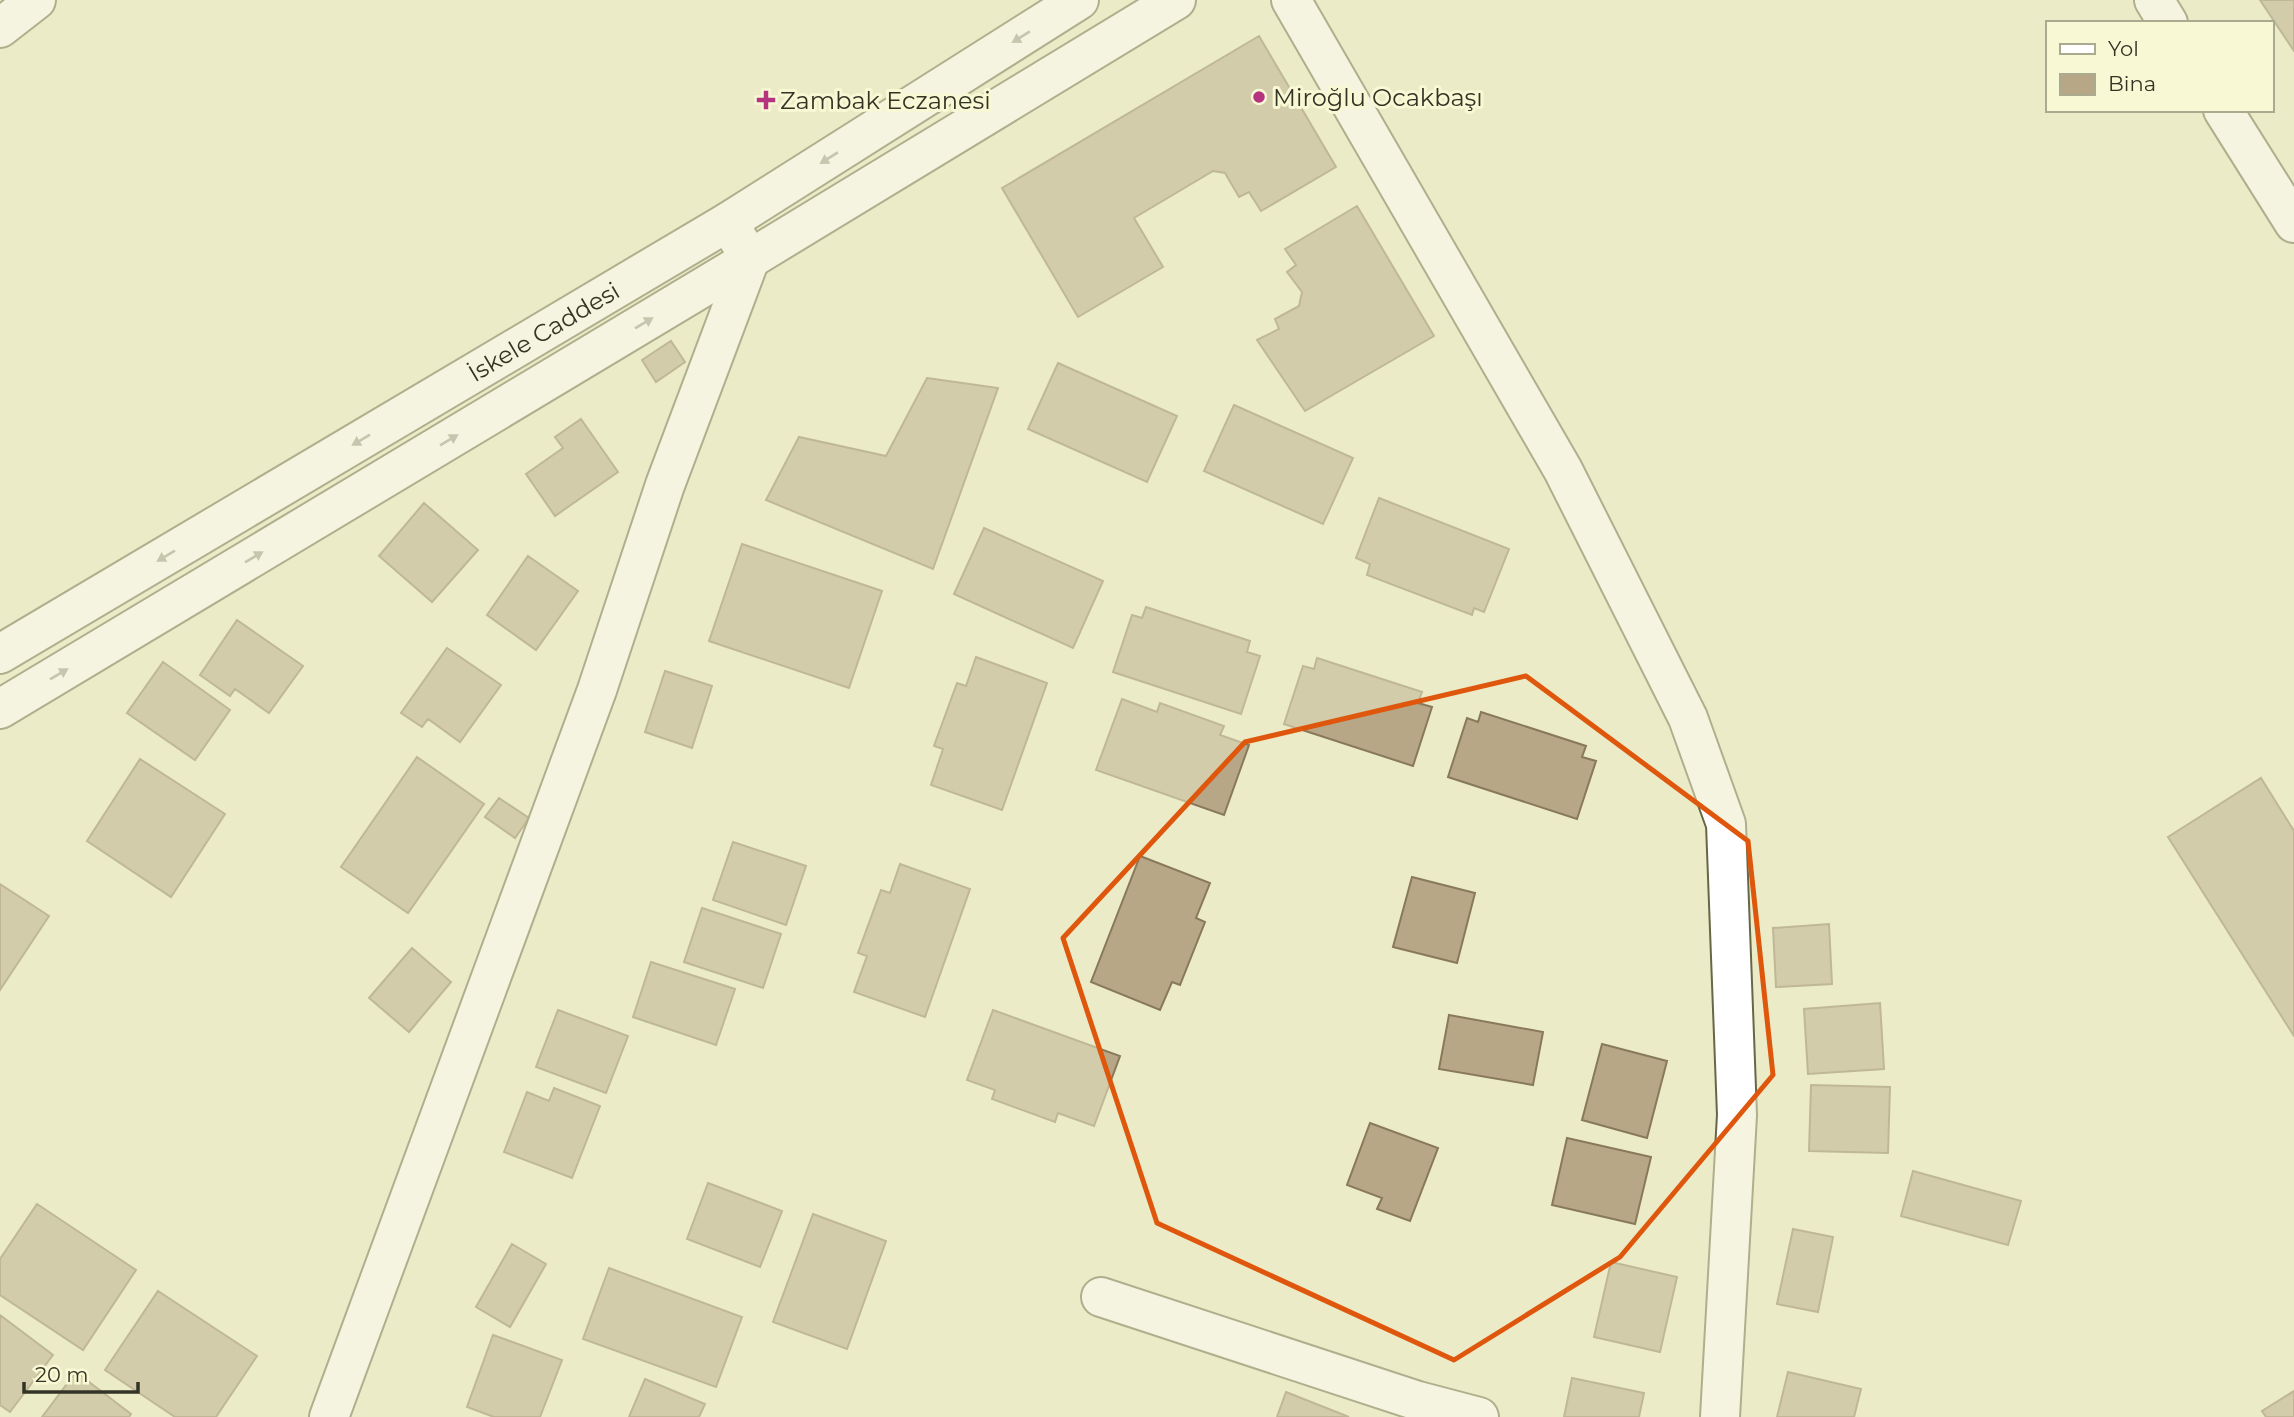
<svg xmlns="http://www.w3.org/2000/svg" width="2294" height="1417" font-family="Montserrat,sans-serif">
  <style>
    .building { fill: #b7a787; stroke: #89795b; stroke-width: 2 }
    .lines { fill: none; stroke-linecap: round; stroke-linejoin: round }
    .minor-casing { stroke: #676747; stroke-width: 42 }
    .major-casing { stroke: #676747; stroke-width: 42 }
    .minor { stroke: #fff; stroke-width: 38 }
    .major { stroke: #fff; stroke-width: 38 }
    .oneway { fill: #9a9a92 }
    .marked { fill: none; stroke: #df570d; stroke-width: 5; stroke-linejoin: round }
    .poi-dot { fill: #b43480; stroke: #f8f9d4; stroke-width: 2.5 }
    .labels { text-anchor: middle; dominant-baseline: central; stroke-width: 6; stroke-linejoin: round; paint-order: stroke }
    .poi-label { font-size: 24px; fill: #343426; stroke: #f8f9d4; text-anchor: start }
    .street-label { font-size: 24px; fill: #343426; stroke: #f8f9d4 }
  </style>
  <rect width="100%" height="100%" fill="#ebebc7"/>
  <path class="building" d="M2260 0H2294V51Z
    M1259 36 1336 167 1261 211 1249 192 1239 197 1225 173 1213 171 1134 218 1163 267 1078 317 1002 188Z
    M1357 206 1434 336 1305 411 1257 340 1279 329 1275 319 1299 306 1302 292 1287 272 1296 265 1285 249Z
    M671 341 685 362 656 382 642 360Z
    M1058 363 1177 416 1147 482 1028 429Z
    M927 378 998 388 933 569 766 500 799 437 886 456Z
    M1234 405 1353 458 1323 524 1204 471Z
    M581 419 618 472 555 516 526 474 563 448 555 437Z
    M1379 498 1509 549 1484 612 1474 608 1472 615 1367 575 1370 564 1356 558Z
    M424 503 478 550 432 602 379 556Z
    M984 528 1103 581 1073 648 954 594Z
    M742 544 882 591 849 688 709 641Z
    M528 556 578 591 536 650 487 615Z
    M1146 607 1250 641 1247 652 1260 656 1241 714 1113 672 1132 615 1142 618Z
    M237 620 303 666 269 713 235 689 230 696 200 675Z
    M447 648 501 685 460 742 428 719 422 727 401 713Z
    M976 657 1047 683 1002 810 931 785 943 749 934 746 957 683 966 686Z
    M1317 658 1422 692 1418 703 1432 707 1413 766 1284 724 1303 666 1314 669Z
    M163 662 230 710 195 760 127 713Z
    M665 671 712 686 692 748 645 732Z
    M1122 699 1157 712 1160 703 1224 726 1220 735 1249 745 1224 815 1096 770Z
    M1481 712 1586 746 1582 757 1596 761 1577 819 1448 777 1467 718 1478 722Z
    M417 757 484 804 408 913 341 867Z
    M140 759 225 814 171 897 87 841Z
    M2261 778 2294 831V1036L2168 837Z
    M499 798 529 818 515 838 485 817Z
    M733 842 806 866 786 925 713 900Z
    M1140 856 1210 883 1196 918 1205 922 1180 985 1172 982 1160 1010 1091 982Z
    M900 864 970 889 925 1017 854 992 867 956 858 953 881 890 890 893Z
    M1412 877 1475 893 1457 963 1393 947Z
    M0 884 49 916 0 990Z
    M702 908 781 934 763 988 684 962Z
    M1829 924 1832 984 1776 987 1773 928Z
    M412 948 451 982 409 1032 369 998Z
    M651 962 735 989 716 1045 633 1017Z
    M1880 1003 1884 1069 1808 1074 1804 1009Z
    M558 1010 628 1036 606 1093 536 1067Z
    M993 1010 1120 1056 1094 1126 1058 1113 1055 1122 992 1099 995 1090 967 1080Z
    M1449 1015 1543 1032 1533 1085 1439 1069Z
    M1602 1044 1667 1061 1647 1138 1582 1120Z
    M1811 1085 1890 1087 1888 1153 1809 1151Z
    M554 1088 600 1106 572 1178 504 1152 527 1092 549 1101Z
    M1370 1123 1438 1148 1410 1221 1377 1209 1382 1198 1347 1185Z
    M1567 1138 1651 1157 1635 1224 1552 1205Z
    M1913 1171 2021 1201 2008 1245 1901 1216Z
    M708 1183 782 1211 760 1267 687 1239Z
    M37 1204 136 1270 83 1350 0 1295V1259Z
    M813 1214 886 1241 847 1349 773 1322Z
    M1793 1229 1833 1237 1818 1312 1777 1304Z
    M512 1244 546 1264 510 1327 476 1307Z
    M1611 1262 1677 1277 1660 1352 1594 1337Z
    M609 1268 742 1317 716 1387 583 1339Z
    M158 1291 257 1356 216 1417H175L105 1370Z
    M0 1315 53 1355 10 1412 0 1405Z
    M493 1335 562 1360 540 1417H494L467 1407Z
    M76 1372 131 1414 129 1417H42Z
    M1788 1372 1861 1389 1854 1417H1777Z
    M1572 1378 1644 1393 1639 1417H1564Z
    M645 1379 705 1404 699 1417H629Z
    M2294 1391V1417H2266L2262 1411Z
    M1286 1392 1349 1417H1277Z"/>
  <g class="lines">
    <g class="minor-casing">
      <path id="minor" d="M1291 0 1563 470 1688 718 1726 824 1737 1115 1720 1417
        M2154 0 2168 23
        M0 28 36 0
        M2223 110 2294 223
        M1101 1297 1418 1401 1479 1417
        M329 1417 597 690 665 485 750 259 728 222"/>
    </g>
    <g class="major-casing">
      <g id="major">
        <path id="s1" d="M0 654 728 222 1079 0"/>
        <path d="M0 709 750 259 1176 0"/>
      </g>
    </g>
    <use href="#minor" class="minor"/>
    <use href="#major" class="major"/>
  </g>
  <defs><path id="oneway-solid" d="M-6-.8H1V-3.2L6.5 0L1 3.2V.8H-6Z" transform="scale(1.75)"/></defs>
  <g class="oneway">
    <use href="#oneway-solid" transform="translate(1021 37) rotate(148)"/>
    <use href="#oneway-solid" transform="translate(829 158) rotate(148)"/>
    <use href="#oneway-solid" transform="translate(644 323) rotate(-31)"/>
    <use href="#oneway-solid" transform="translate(361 440) rotate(149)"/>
    <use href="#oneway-solid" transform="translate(449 440) rotate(-31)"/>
    <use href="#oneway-solid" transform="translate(166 556) rotate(149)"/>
    <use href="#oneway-solid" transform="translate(254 557) rotate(-31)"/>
    <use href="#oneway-solid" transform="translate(59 674) rotate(-31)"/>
  </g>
  <path d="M0 0H2294V1417H0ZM1526 676 1748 841 1773 1075 1620 1257 1454 1360 1157 1223 1063 938 1245 742Z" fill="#ebebc7" fill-opacity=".55" fill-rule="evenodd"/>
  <path class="marked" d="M1526 676 1748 841 1773 1075 1620 1257 1454 1360 1157 1223 1063 938 1245 742Z"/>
  <g class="poi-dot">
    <circle cx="1259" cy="97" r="7"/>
    <path d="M762.5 89.5h7v7h7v7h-7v7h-7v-7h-7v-7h7z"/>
  </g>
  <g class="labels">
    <g class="poi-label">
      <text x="1273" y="97">Miroğlu Ocakbaşı</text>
      <text x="780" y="100">Zambak Eczanesi</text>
    </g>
    <g class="street-label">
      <text stroke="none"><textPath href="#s1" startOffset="632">İskele Caddesi</textPath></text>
    </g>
  </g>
  <rect x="2046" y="21" width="228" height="91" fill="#f8f9d4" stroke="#aaaa8e" stroke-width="2"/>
  <rect x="2060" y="44" width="35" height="10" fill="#ffffff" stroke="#aaaa8e" stroke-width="2"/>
  <text x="2108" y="56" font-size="21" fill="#343426">Yol</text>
  <rect x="2060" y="74" width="35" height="21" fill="#b7a787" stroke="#aaaa8e" stroke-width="2"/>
  <text x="2108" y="91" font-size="21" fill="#343426">Bina</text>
  <path d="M24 1382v10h114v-10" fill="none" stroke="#343426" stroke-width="3.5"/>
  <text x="35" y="1382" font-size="21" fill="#343426" stroke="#f8f9d4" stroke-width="5" paint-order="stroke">20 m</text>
</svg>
